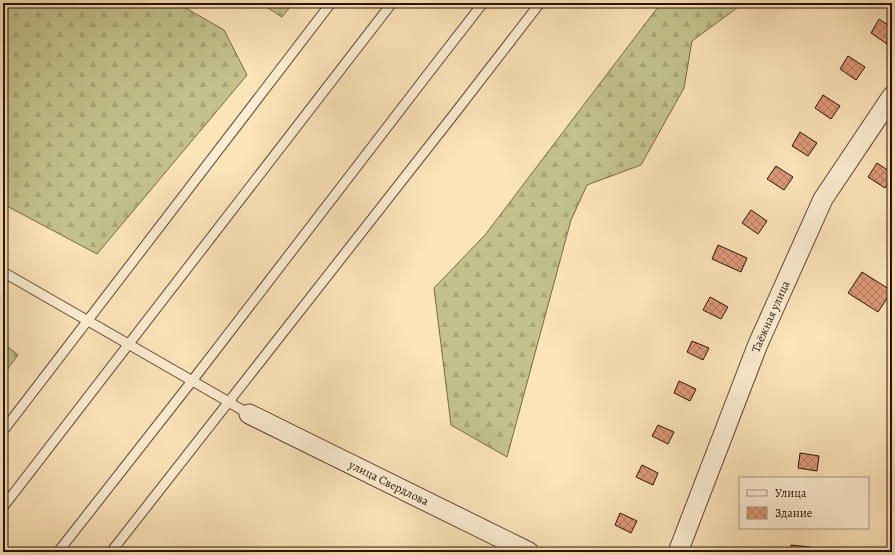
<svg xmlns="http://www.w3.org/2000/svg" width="895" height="555" font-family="Alegreya,serif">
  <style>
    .forest { fill: url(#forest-firs); stroke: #766a4a }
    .building { fill: url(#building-cross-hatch); stroke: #291208 }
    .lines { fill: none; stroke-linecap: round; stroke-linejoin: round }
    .lane-casing { stroke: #5e4634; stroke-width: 11 }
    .street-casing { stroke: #5e4634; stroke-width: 21 }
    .lane { stroke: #fdedd2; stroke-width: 9 }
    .street { stroke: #fdedd2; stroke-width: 19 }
    .labels { text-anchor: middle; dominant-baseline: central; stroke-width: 3; stroke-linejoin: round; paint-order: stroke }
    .street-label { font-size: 12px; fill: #291208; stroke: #fdedd2 }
  </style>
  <defs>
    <pattern id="forest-firs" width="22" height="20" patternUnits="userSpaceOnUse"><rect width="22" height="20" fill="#c3c28c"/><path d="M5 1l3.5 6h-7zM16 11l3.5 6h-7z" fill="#a8a677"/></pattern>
    <pattern id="building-cross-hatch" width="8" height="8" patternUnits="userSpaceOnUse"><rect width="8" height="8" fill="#df9a78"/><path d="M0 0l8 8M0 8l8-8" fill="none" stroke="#b57c60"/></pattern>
  </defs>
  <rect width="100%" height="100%" fill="#fce4b9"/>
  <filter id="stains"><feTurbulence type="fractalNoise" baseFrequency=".005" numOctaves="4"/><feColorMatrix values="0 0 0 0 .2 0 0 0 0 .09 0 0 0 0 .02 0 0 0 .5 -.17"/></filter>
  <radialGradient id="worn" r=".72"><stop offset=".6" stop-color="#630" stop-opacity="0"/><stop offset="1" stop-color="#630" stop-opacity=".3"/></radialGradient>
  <path class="forest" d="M6 3H177L224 30 247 75 97 254 3 204V11Z
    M260 3H293L282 17Z
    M661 3H741V5L692 41 684 88 641 165 587 185 571 220 507 457 451 425 434 288 485 235Z
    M3 343 18 355 3 375Z"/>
  <path class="building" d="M879 19 892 28V36L887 44 871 33Z
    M848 56 865 67 856 80 840 69Z
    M823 95 840 106 831 119 815 108Z
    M800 132 817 143 808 156 792 146Z
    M877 163 892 173V177L885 188 868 177Z
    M776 166 793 177 784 190 767 179Z
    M751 210 767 221 758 234 742 223Z
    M718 245 747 258 741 272 712 259Z
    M862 272 892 291 878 312 848 293Z
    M710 297 728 307 721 319 703 310Z
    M692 341 709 348 703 360 687 352Z
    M679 381 696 389 690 401 674 393Z
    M658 425 674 432 668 444 652 436Z
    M800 453 819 456 817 471 798 468Z
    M642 465 658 473 653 485 636 477Z
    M620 513 637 521 631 533 615 525Z
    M791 545 810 547 809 552H790Z"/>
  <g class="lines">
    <g class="lane-casing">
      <path id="lane" d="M3 272 229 402
        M225 400 249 414
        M3 431 331 3
        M3 507 392 3
        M58 552 192 381 431 70 483 3
        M111 552 455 113 540 3"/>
    </g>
    <g class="street-casing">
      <g id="street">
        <path id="s1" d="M249 414 529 552"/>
        <path id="s2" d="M678 552 758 344 823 199 892 96"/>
      </g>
    </g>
    <use href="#lane" class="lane"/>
    <use href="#street" class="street"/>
  </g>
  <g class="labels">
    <g class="street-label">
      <text stroke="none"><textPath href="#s2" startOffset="253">Таёжная улица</textPath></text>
      <text stroke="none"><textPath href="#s1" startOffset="156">улица Свердлова</textPath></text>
    </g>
  </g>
  <rect width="895" height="555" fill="none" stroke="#fce4b9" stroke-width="16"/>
  <rect x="4" y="4" width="887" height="547" fill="none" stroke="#291208" stroke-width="2"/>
  <rect x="8" y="8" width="879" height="539" fill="none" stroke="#291208"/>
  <rect x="739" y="477" width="130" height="52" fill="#fdedd2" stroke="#a89581"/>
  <rect x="747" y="490" width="20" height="6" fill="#fdedd2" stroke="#a89581"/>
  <text x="775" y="497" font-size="12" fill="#291208">Улица</text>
  <rect x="747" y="507" width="20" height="12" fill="url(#building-cross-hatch)" stroke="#a89581"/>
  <text x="775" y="517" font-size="12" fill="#291208">Здание</text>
  <rect width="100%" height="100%" filter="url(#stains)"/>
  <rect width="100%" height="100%" fill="url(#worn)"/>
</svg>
